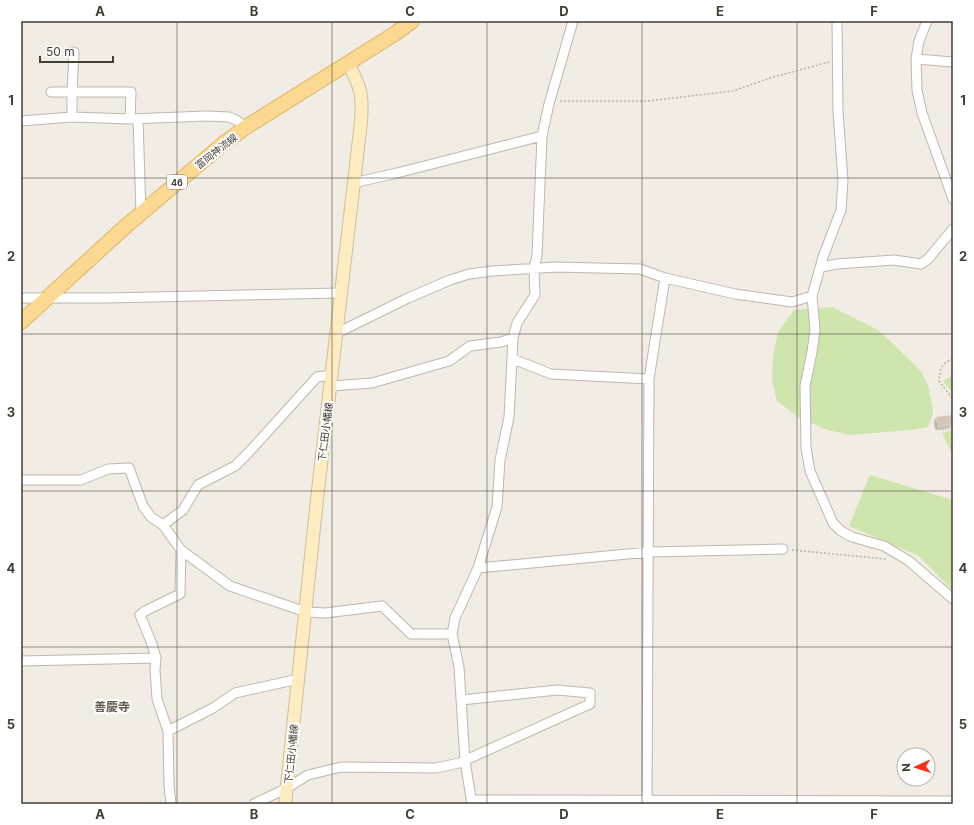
<svg xmlns="http://www.w3.org/2000/svg" width="974" height="825" font-family="Inter,'Noto Sans JP',sans-serif">
  <style>
    .green { fill: #cee5ad }
    .building { fill: #d3c8b9; filter: url(#shadow) }
    .lines { fill: none; stroke-linecap: round; stroke-linejoin: round }
    .minor-casing { stroke: #bfb7aa; stroke-width: 11 }
    .secondary-casing { stroke: #d1be94; stroke-width: 14 }
    .primary-casing { stroke: #e0b563; stroke-width: 16 }
    .path { stroke: #beaf98; stroke-width: 1.5; stroke-dasharray: 2 2; stroke-linecap: butt }
    .minor { stroke: #fff; stroke-width: 9 }
    .secondary { stroke: #fdecc2; stroke-width: 12 }
    .primary { stroke: #fcd993; stroke-width: 14 }
    .grid { fill: none; stroke: #433d34; stroke-width: 1; stroke-opacity: 0.55 }
    .labels { text-anchor: middle; dominant-baseline: central; stroke-width: 4; stroke-linejoin: round; paint-order: stroke }
    .shield { fill: #fff; stroke: #7b7771; stroke-width: 1 }
    .shield-label { font-size: 9px; font-weight: bold; fill: #433d34 }
    .street-label { font-size: 10px; fill: #433d34; stroke: #fff }
    .quarter-label { font-size: 12px; font-weight: bold; fill: #665a4b; stroke: #fff }
    .neatline { fill: none; stroke: #433d34; stroke-width: 1.5 }
    .grid-label { font-size: 13px; text-anchor: middle; font-weight: bold; fill: #433d34 }
  </style>
  <defs>
    <filter id="shadow"><feDropShadow dx="-2.5" dy="2.5" stdDeviation="1" flood-color="#0004"/></filter>
  </defs>
  <rect width="100%" height="100%" fill="#f1ede4"/>
  <path class="green" d="M832 307 878 330 909 359 922 373 929 388 933 413 928 427 910 430 850 435 824 429 797 416 777 401 772 380 773 356 778 332 794 310Z
    M953 375V394L943 381Z
    M953 430V456L942 433Z
    M870 475 953 500V591L919 556 849 526Z"/>
  <path class="building" d="M952 415 953 425 938 428 936 417Z"/>
  <g class="lines">
    <g class="minor-casing">
      <path id="minor" d="M837 21 838 112 843 180 841 210 823 257 812 296 815 330 812 352 805 386 806 448 810 471 833 523 841 531 852 537 884 546 909 561 953 599
        M927 21 919 41 916 59 917 90 922 113 953 199
        M916 59 953 62
        M51 92H131L130 119
        M72 117V92L74 52
        M138 119 141 214
        M21 121 72 117 130 119 206 116 229 117 236 120 246 127
        M353 183 397 173 542 136
        M821 267 837 264 894 260 921 264 928 259 953 229
        M21 298H106L341 293
        M337 333 408 298 450 280 469 274 493 271 556 267 640 269 665 278 735 294 792 302 812 296
        M513 359 551 374 649 379
        M331 386 372 383 449 361 470 346 501 342 513 338
        M21 480H81L108 469 129 468 143 506 151 517 163 525 181 550 230 586 306 612 325 613 382 606 411 634H452
        M163 525 183 510 198 485 235 466 250 451 317 377 332 375
        M478 568 649 552 783 549
        M21 661 156 658
        M168 731 213 708 235 693 298 679
        M471 800 953 801
        M171 804 169 786 168 731 157 699 155 670 156 658 152 644 140 615 145 611 180 594 181 550
        M254 804 287 788 308 775 341 767 436 768 459 763 590 704V693L557 690 461 700
        M472 804 465 761 459 667 452 634 455 618 478 568 497 507 500 460 509 417 513 338 517 323 535 295 534 268 537 255 542 136 549 104 573 21
        M647 804 649 379 665 278"/>
    </g>
    <g class="secondary-casing">
      <path id="secondary" d="M285 804 317 499 361 122C363 94 361 88 348 63"/>
    </g>
    <g class="primary-casing">
      <path id="primary" d="M21 322 126 226 223 144 246 127 396 33 412 21"/>
    </g>
    <path class="path" d="M560 101H647L733 91 770 78 829 62
      M953 359C941 363 940 369 939 381L953 399
      M792 550 886 559"/>
    <use href="#minor" class="minor"/>
    <use href="#secondary" class="secondary"/>
    <use href="#primary" class="primary"/>
  </g>
  <path class="grid" d="M177 21V804M332 21V804M487 21V804M642 21V804M797 21V804M21 178H953M21 334H953M21 491H953M21 647H953"/>
  <g class="labels">
    <rect class="shield" x="167" y="175" width="20" height="14" rx="3"/>
    <g class="shield-label">
      <text x="177" y="182">46</text>
    </g>
    <g class="street-label">
      <text transform="translate(216 151) rotate(-38)">富岡神流線</text>
      <text transform="translate(325 432) rotate(-83)">下仁田小幡線</text>
      <text transform="translate(291 754) rotate(-84)">下仁田小幡線</text>
    </g>
    <g class="quarter-label">
      <text x="112" y="706">善慶寺</text>
    </g>
  </g>
  <rect width="974" height="825" fill="none" stroke="#ffffff" stroke-width="44"/>
  <g transform="translate(916 767) rotate(267)"><circle r="19" fill="#ffffff" stroke="#b4b1ae"/>
  <path d="M0-3L7 15L0 10L-7 15Z" fill="#f53018"/>
  <text y="-6" font-size="11" font-weight="bold" text-anchor="middle" fill="#433d34">N</text>
  </g>
  <path d="M40 56v6h73v-6" fill="none" stroke="#433d34" stroke-width="2"/>
  <text x="46" y="56" font-size="12" fill="#433d34" stroke="#ffffff" stroke-width="3" paint-order="stroke">50 m</text>
  <rect x="22" y="22" width="930" height="781" class="neatline"/>
  <g class="grid-label">
    <text x="100" y="16">A</text>
    <text x="254" y="16">B</text>
    <text x="410" y="16">C</text>
    <text x="564" y="16">D</text>
    <text x="720" y="16">E</text>
    <text x="874" y="16">F</text>
    <text x="11" y="105">1</text>
    <text x="963" y="105">1</text>
    <text x="11" y="261">2</text>
    <text x="963" y="261">2</text>
    <text x="11" y="417">3</text>
    <text x="963" y="417">3</text>
    <text x="11" y="573">4</text>
    <text x="963" y="573">4</text>
    <text x="11" y="729">5</text>
    <text x="963" y="729">5</text>
    <text x="100" y="819">A</text>
    <text x="254" y="819">B</text>
    <text x="410" y="819">C</text>
    <text x="564" y="819">D</text>
    <text x="720" y="819">E</text>
    <text x="874" y="819">F</text>
  </g>
</svg>
